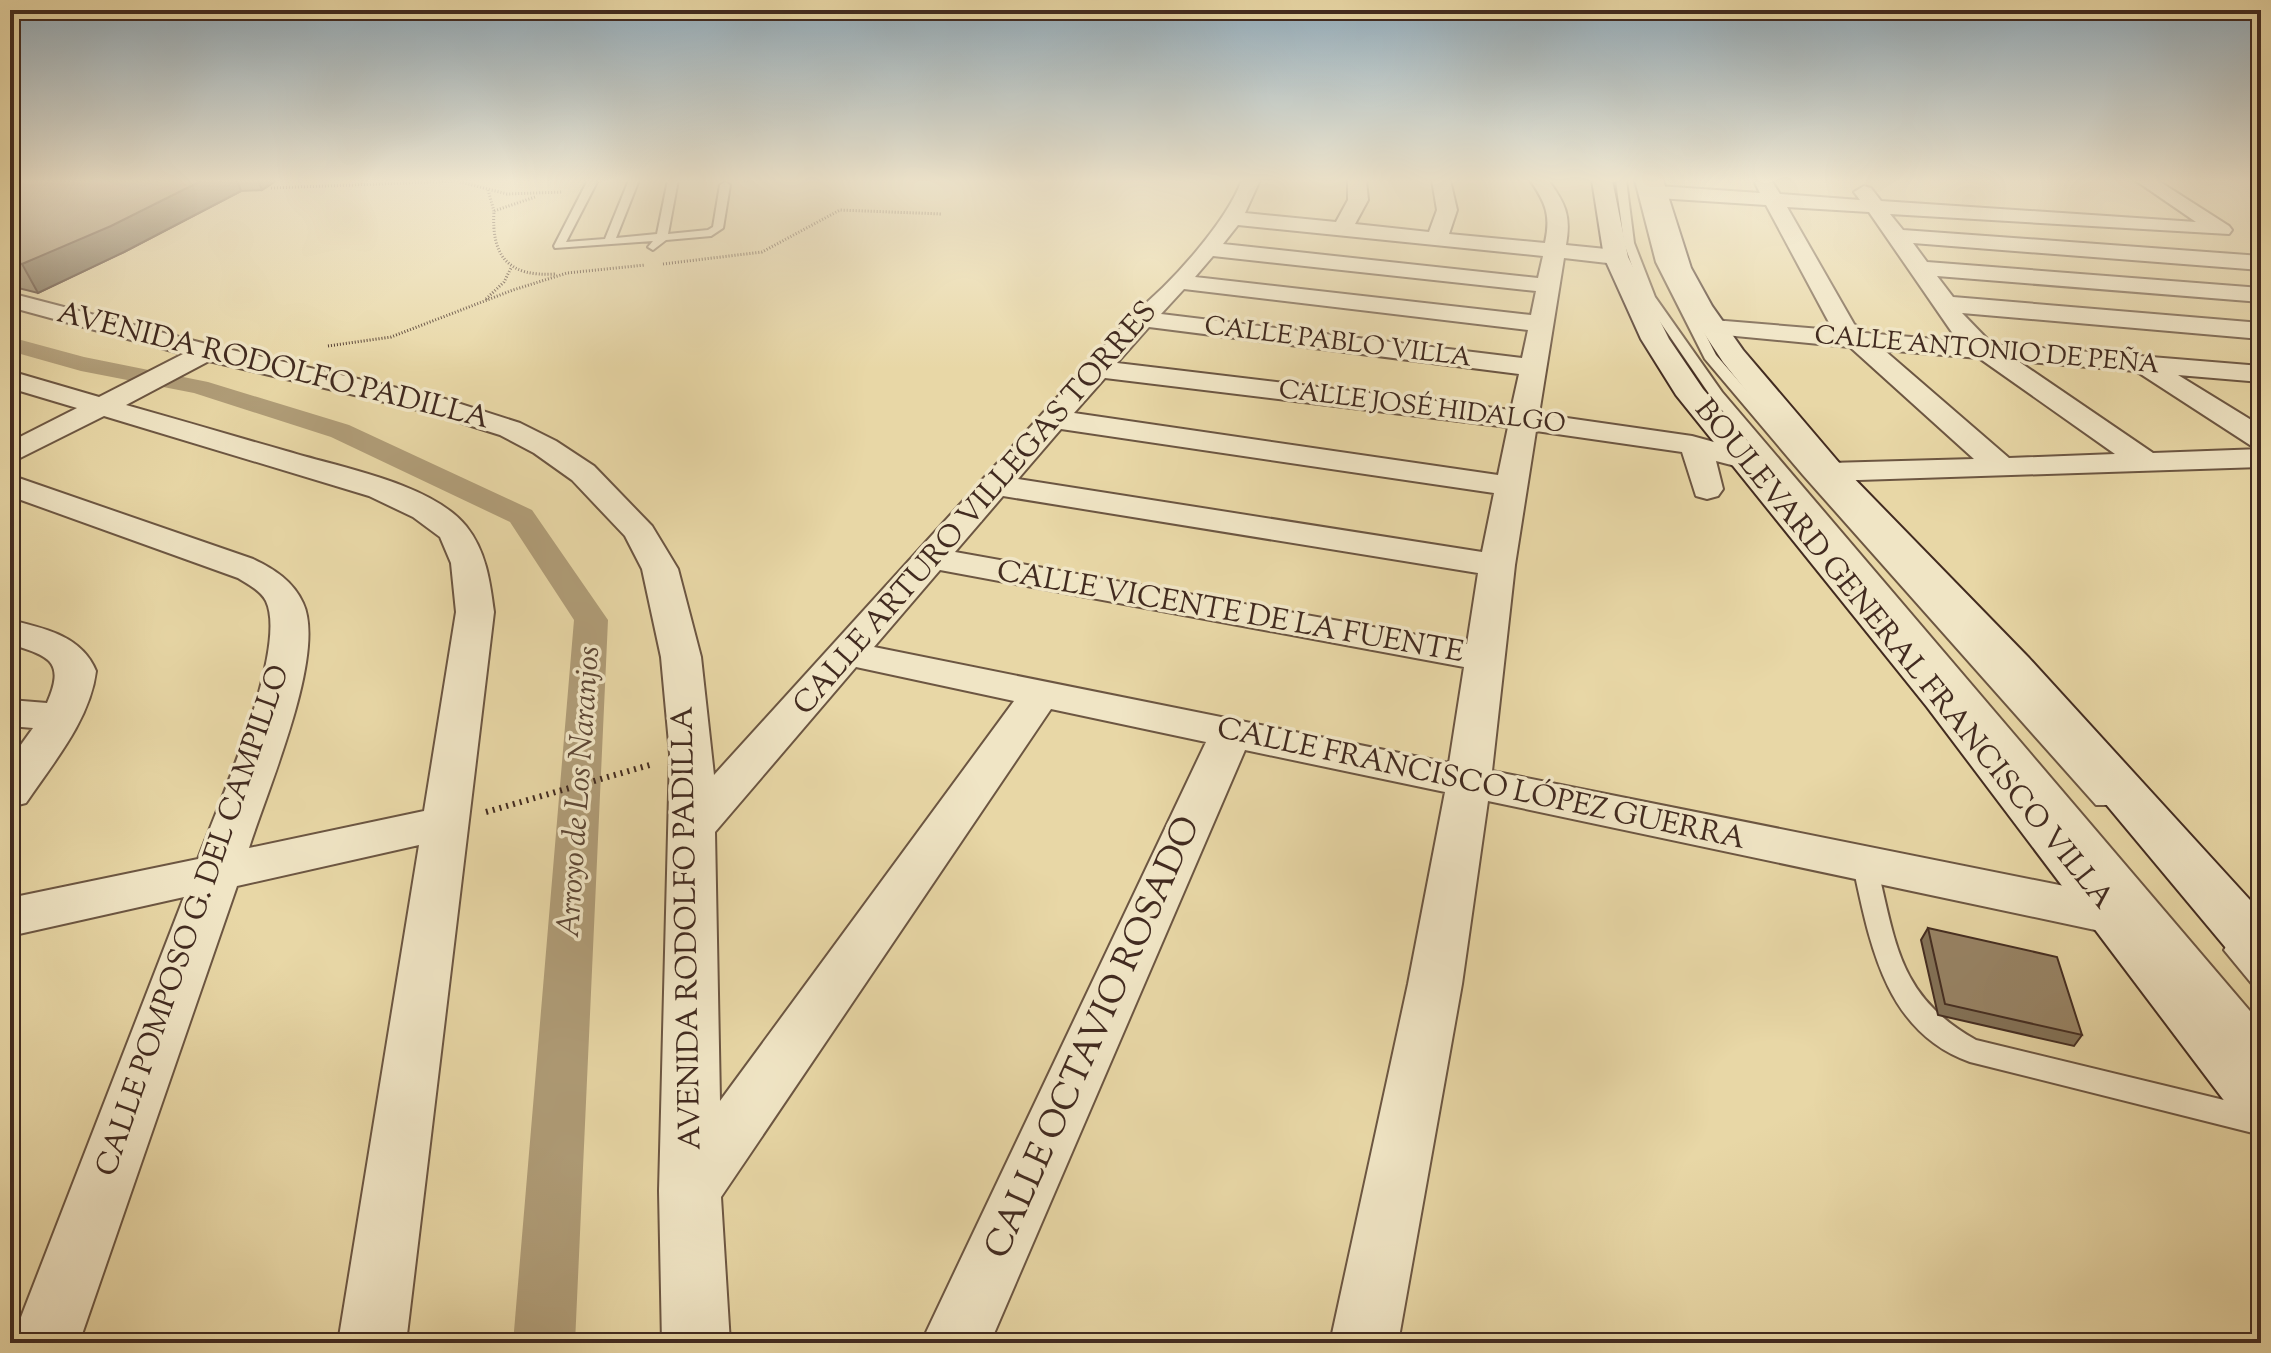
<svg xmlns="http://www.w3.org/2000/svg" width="2271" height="1353" font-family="'Sorts Mill Goudy',serif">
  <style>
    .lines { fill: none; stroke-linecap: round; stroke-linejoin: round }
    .canal { fill: #b09d78; fill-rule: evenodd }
    .lane-casing { stroke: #6c5642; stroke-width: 4 }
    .street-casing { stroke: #6c5642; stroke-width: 4 }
    .secondary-casing { stroke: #422b20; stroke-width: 4 }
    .path-far1 { stroke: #422b20; stroke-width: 3; stroke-dasharray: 1 2; stroke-linecap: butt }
    .path { stroke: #422b20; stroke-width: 6; stroke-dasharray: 2 5; stroke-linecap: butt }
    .lane { fill: #f0e5c5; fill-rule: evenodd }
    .street { fill: #f0e5c5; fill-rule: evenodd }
    .secondary { fill: #f0e5c5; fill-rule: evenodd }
    .wall { fill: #837258; stroke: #422b20; stroke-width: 2 }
    .shaded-wall { fill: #6a5c47; stroke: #422b20; stroke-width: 2 }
    .building { fill: #988466; stroke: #422b20; stroke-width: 2 }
    .labels { text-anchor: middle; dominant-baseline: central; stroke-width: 7; stroke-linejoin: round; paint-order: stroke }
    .far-street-label { font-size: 26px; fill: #422b20; stroke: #f0e5c5 }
    .street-label { font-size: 30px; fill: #422b20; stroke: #f0e5c5 }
    .water-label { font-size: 32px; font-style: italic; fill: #5e4836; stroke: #f0e5c5 }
    .near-street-label { font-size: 36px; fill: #422b20; stroke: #f0e5c5 }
  </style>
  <rect width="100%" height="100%" fill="#e8d7a6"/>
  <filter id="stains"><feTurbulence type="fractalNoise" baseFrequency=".0025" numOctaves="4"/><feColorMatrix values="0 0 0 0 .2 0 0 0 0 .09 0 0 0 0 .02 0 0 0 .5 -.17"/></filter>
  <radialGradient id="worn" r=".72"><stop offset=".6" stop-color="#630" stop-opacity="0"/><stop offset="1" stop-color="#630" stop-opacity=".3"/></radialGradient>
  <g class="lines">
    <path class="canal" d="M10 337 84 357 208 382 349 425 532 510 608 620 575 1343H513L574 620 510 522 331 437 194 393 81 371 10 351Z"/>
    <g class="lane-casing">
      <path id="lane" d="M588 180H598L566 242 605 239 629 180H639L616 238 657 234 668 180H678L668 234 708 230 713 227 720 185 725 182 730 185 723 228 711 236 666 240 653 250 648 247 653 241 555 248 554 246Z
        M1616 180H1626L1634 243 1655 297 1722 392 2261 1024V1056L2251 1052 1712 398 1643 297 1624 243Z
        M1635 180H1645L1668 262 1716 355 1815 469 2112 795 2115 800 2112 805H2096L1803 475 1705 359 1656 262Z
        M1865 857 1874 860 1877 866C1896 945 1899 997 1976 1040L2261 1109V1135L1970 1062C1885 1032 1870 944 1853 866L1856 860Z
        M2237 940 2246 943 2261 959V988L2252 984 2224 950 2228 943Z"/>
    </g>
    <g class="street-casing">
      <path id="street" d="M1242 180H1260L1245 213 1336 222 1348 200V180H1366L1368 200 1355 224 1429 232 1437 210 1432 180H1450L1457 210 1449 234 1545 243C1551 215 1546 203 1530 180H1548C1566 204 1571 216 1566 245L1616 250 1627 257 1616 264 1564 258 1539 414 1692 436 1754 453 1758 459 1754 465 1743 468 1716 461 1723 489 1718 496 1707 499 1696 496 1682 452 1536 431 1515 565 1492 771 2114 896 2132 902 2139 915 2132 928 2114 934 1488 801 1462 984 1398 1343H1330L1408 984 1445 792 1245 750 990 1343H921L1206 742 1051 709 721 1197 730 1343H662L659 1191 670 754 661 657 642 569 625 536 572 480 534 453 500 435 427 412 209 361 126 405C180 420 233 436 286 451 338 467 431 483 466 526 486 551 490 581 494 612L406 1343H338L419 845 237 886 79 1343H11L184 897 10 936V898L198 859C217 807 289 649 266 601 261 591 248 584 238 578L10 496V475L253 559C274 569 293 581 303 603 327 654 266 793 249 848L424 811 456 612 451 563 440 537 413 517 369 496 104 416 10 463V442L77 408 10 388V371L99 397 183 354 10 307V293L210 345 445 399 520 423 556 441 594 466 652 526 678 569 701 657 714 775 1133 314C1170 285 1226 223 1242 180ZM1238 225 1543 256 1538 278 1223 244ZM1213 256 1536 291 1531 315 1195 277ZM1184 289 1528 330 1522 358 1161 314ZM1149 327 1519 374 1511 410 1117 363ZM1105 378 1508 427 1498 475 1074 413ZM1061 429 1494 493 1482 552 1018 479ZM1003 496 1478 573 1467 644 955 552ZM940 570 1464 667 1449 763 874 647ZM856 667 1014 701 720 1101 715 832Z
        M1757 180H1771L1780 194 1860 200 1854 192 1864 186 1871 188 1881 201 2196 222 2135 180H2157L2229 226 2232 230 2229 234 1890 214 1903 230 2261 256V270L1913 243 1927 262 2261 288V302L1937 276 1953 297 2261 323V339L1962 313 1992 344 2261 366V382L2178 375 2261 426V448L2250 445 2136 371 2018 361 2153 453 2261 449V467L1829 481 1818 479 1813 472 1818 465 1829 463 1974 459 1850 347 1704 333 1700 328 1704 323 1713 320 1833 330 1766 205 1658 198 1648 192 1658 186 1760 193 1755 183ZM1787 207 1869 212 1958 341 1865 333 1854 324ZM1884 350 1979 358 2115 454 2009 458Z
        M10 620C44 628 82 636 96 671 90 720 53 763 26 803L10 807V760L33 728 10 726V700L47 703C66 660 48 656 10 644Z"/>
    </g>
    <g class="secondary-casing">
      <path id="secondary" d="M1592 180H1612L1628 257 1669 339 1703 389 1959 687 2261 1052V1127L2238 1119 1927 707 1676 395 1641 339 1604 257Z
        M1643 180H1663L1691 268 1712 306 1743 350 1841 465 2029 658 2261 912V972L2241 966 1999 676 1817 479 1723 362 1686 306 1667 268Z"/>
    </g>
    <path class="path-far1" d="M744 181 758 180
      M271 188 457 181 507 194 563 192
      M488 190 494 211
      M535 197 494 211C491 257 509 277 555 274
      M663 264 762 252 840 210 942 214
      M486 299 504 282 511 268
      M328 346 391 337 513 290 567 273 645 265"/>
    <path class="path" d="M486 812 653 764"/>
    <use href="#lane" class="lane"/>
    <use href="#street" class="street"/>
    <use href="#secondary" class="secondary"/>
  </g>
  <path class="wall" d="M10 180H277L262 190 241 191 124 252 38 293 10 286Z
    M1928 928 2082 1035 2074 1046 1938 1015 1921 940Z"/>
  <path class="shaded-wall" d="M203 180H237L241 191 124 252 38 293 22 264Z
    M258 180H277L262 190Z"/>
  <path class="building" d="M10 180H203L111 226 22 264 10 261Z
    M1928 928 2057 957 2082 1035 1945 1004Z"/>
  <linearGradient id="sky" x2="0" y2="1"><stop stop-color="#91abbb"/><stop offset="0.49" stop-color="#f5edd7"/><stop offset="1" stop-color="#f5edd7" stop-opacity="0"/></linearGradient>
  <rect width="2271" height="369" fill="url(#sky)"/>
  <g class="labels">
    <g class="far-street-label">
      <text transform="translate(1338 343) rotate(7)">CALLE PABLO VILLA</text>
      <text transform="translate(1987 351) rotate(5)">CALLE ANTONIO DE PEÑA</text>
      <text transform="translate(1422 408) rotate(7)">CALLE JOSÉ HIDALGO</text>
    </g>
    <g class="street-label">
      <text transform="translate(273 367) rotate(14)">AVENIDA RODOLFO PADILLA</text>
      <text transform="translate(976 509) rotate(-49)">CALLE ARTURO VILLEGAS TORRES</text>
      <text transform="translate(1230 613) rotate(10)">CALLE VICENTE DE LA FUENTE</text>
      <text transform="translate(1903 655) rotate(51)">BOULEVARD GENERAL FRANCISCO VILLA</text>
      <text transform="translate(1481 785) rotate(12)">CALLE FRANCISCO LÓPEZ GUERRA</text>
      <text transform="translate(194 921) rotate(-71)">CALLE POMPOSO G. DEL CAMPILLO</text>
      <text transform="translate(688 928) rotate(-91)">AVENIDA RODOLFO PADILLA</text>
    </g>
    <g class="water-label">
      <text transform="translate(580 792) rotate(-86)">Arroyo de Los Naranjos</text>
    </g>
    <g class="near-street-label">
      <text transform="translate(1094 1038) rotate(-66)">CALLE OCTAVIO ROSADO</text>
    </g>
  </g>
  <rect width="2271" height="1353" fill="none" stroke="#e8d7a6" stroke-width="40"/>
  <rect x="12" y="12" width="2247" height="1329" fill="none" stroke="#422b20" stroke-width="4"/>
  <rect x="20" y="20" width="2231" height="1313" fill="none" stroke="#422b20" stroke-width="2"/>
  <rect width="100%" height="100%" filter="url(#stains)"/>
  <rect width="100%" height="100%" fill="url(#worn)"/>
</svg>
